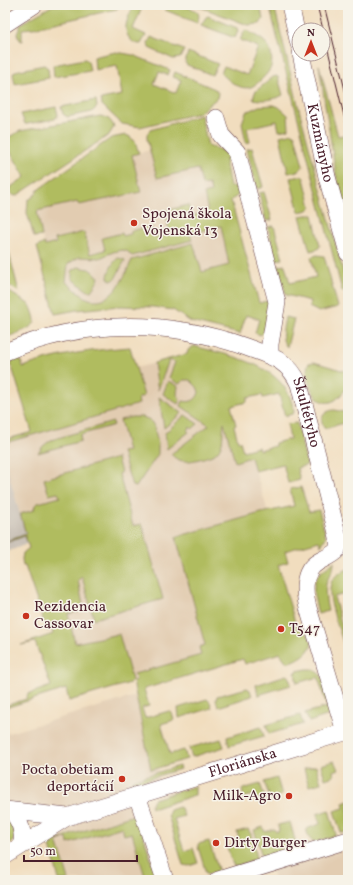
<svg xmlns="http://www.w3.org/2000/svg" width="353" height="885" font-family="Vollkorn,serif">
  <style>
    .built { fill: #e2ccb1 }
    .industrial { fill: #cbc2b8 }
    .green { fill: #b0bc5e; stroke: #7d6e44; fill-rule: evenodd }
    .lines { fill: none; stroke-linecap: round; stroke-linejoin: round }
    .street-casing { stroke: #633c41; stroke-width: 18 }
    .street { stroke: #fff; stroke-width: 17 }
    .tram { stroke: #4a1f2b; stroke-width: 1 }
    .poi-dot { fill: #c8321e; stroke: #f7f3e8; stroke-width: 1.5 }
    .labels { text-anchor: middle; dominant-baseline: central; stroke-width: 3; stroke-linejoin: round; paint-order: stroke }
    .street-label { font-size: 15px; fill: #4a1f2b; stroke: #f7f3e8 }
    .poi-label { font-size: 15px; fill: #4a1f2b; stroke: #f7f3e8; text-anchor: start }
  </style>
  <rect width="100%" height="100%" fill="#f7f3e8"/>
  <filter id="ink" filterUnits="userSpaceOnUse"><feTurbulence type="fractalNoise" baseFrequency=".025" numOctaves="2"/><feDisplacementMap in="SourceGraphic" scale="8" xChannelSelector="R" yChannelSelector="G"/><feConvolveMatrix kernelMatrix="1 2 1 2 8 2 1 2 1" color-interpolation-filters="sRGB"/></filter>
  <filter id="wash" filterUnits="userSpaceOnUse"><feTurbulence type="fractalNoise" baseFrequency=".012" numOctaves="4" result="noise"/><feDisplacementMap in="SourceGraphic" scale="16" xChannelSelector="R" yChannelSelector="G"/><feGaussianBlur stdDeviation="0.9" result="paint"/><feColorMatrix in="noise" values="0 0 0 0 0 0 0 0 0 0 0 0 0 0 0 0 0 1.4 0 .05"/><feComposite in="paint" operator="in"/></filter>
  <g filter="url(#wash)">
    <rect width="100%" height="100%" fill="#f1ddbe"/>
    <path class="built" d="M191 139 210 153 246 294 181 296 60 310 44 246 37 211 33 206 132 155Z
      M188 354 220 408 235 461 251 457 268 512 261 514 226 651 134 681 131 680 130 683 69 701 35 562 22 522 5 461V443L39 433 136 368Z
      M139 695 162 787 138 795 165 880H59L49 842 67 817 5 809V734Z
      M348 840V880H274L269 864Z"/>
    <path class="industrial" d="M5 460 22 522 29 543 5 553Z"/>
    <path class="green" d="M53 5H119L117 9 33 28 22 29V41L20 40 17 34 21 24Z
      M134 5H143L133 29 146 35 141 44C137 44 133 43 130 39 121 28 129 16 134 5Z
      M166 5C173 5 194 6 198 13 200 16 198 20 197 23L165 10Z
      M195 5H260L263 19 260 24 248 25Z
      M269 5H274L300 113 348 289V292L346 293 342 291Z
      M208 16 237 28 238 31 235 38 201 25 206 17Z
      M245 30 248 31C254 35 265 40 268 46 271 51 273 61 271 67 269 73 257 85 251 87 240 91 228 80 221 73L224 66 247 75 258 47 240 40Z
      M151 37 184 50 180 58 173 59 149 48 148 43Z
      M116 52 133 55 170 70 168 75 159 72 154 84 176 93 181 80 173 77 175 72 215 89 218 93 217 98 199 113 140 127 122 124 102 105 101 99 122 95 117 66 95 70 94 57 97 56Z
      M188 52 218 64 212 75 187 65 185 63Z
      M85 59 88 61 90 71 54 77 53 65Z
      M44 65 48 68 49 78 15 84 13 74 15 71Z
      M319 65 338 136 344 135 348 150V218L336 175Z
      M277 76 278 77 283 95C274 100 263 101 253 99L255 92 273 77Z
      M96 100 97 107 92 112 67 117 63 114 61 107Z
      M274 105 279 107 288 115 289 129 279 131 277 121 247 128 250 142 246 143 242 123 246 112 259 106Z
      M56 107 58 115 55 119 27 124H25L21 114Z
      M201 115 208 146 230 153 233 158 225 160 230 187 239 186C241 194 238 196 231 200L259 303 271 300 265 331 261 335 255 333 259 319 246 315 240 334 191 322 173 310 153 307 120 306 77 310 55 314 37 247 44 243 45 246 56 243 55 239 84 232 90 254 105 250 102 238 122 233 123 236 131 234V231L151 226 155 237 170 234 165 211 188 205 191 216 208 212 204 194 211 192 209 184 202 185 198 169 157 178 147 139V134L150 130ZM221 226 229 265 202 272 193 243 132 260C124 276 114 306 89 299 81 296 73 287 66 282L68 264 79 257 100 258 113 252 122 250 127 251 132 256 192 240 190 234Z
      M100 116C108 117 111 120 114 127L109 135 16 196 12 195 8 189 25 177 10 151 5 154V139L20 131Z
      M292 133 295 135 303 166 299 171 288 173 280 136Z
      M126 135C135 138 136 145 139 153L132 155 141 192 79 205 77 202 37 211 42 236 34 237 27 213 28 200 33 197 39 189 111 138Z
      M252 148 263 187 257 189 247 149Z
      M302 176 304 178 311 207 308 210 299 212 290 178Z
      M264 192 272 220 266 221 259 193Z
      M307 215H313L320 246 318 249 310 251 300 216Z
      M274 226 283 259 276 260 268 227Z
      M5 237 19 292 5 283Z
      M317 255 324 256 338 307 319 312 309 307 310 301 286 295 278 266 285 265 290 283 316 277 311 257Z
      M118 258 123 259 125 260 115 279 112 281 108 278C108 271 113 262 118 258Z
      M78 267 89 269 99 277 98 281 91 291H88L72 279V271Z
      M5 289 30 305C32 309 35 316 35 321 35 328 12 335 5 338Z
      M285 317 294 319 287 347C279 339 284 326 285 317Z
      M194 346C226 355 275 362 290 397 292 402 293 407 294 412L292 414 285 416 279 394 263 398 262 395 247 398V402L231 406 236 425 234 426 238 441H240L243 451 258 447 259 450 275 446V443L290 439 287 424 297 423 307 465 297 468 300 480 288 483 283 464 255 471 251 457 235 462 224 423C222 435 225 448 213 455 199 459 181 467 171 454L209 425 181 406 183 401C191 403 197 400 199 392L197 387 190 380H184L179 384 169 378 175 362 169 360 158 390 154 363 187 354 188 350Z
      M130 347 144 396 138 398 139 404 5 443V432L8 439 32 432 11 364 13 359 18 353 23 367C58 354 93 350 130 347Z
      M314 362 348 372V386C344 391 340 397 335 400 314 413 302 372 309 363Z
      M168 381 178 386 177 394 180 399 178 404 163 394Z
      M159 397 182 413 164 428Z
      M335 410 348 413V422L326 428 324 427C318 418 325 410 335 410Z
      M185 415 198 424 192 429 190 427 187 430 189 432 167 449 165 433Z
      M132 417H143L150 420 154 426 158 444V454L136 487 132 486 122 452 128 451 120 420Z
      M113 422 114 425 80 435 81 441 38 453 43 446 51 440Z
      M117 458 121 473 119 474 133 526 142 524 163 599 94 619 82 577 78 580 84 610 68 614 75 643 119 634 132 680 130 683 69 701 66 689 5 708V706L26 699 28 694 51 686 35 642 21 645 53 634 52 629 47 631 25 566H23L22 559 23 553 29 548 25 536 5 543V542L26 534 20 514 34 510 35 505 38 503 60 497 58 493 49 495 44 479Z
      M301 487 309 512 319 510 326 537 321 546 319 541 285 551 288 562 278 565 297 629C307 632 308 633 312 643 308 656 298 659 287 663L280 653 245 664 243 659 144 689 149 706 142 708 145 718 169 711 172 713 174 720 161 724 170 754 184 750 187 759 151 770 133 681 136 680 134 674 201 655 199 647 205 645 176 537 261 513 294 506 290 489Z
      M334 562C334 571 330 574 327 581 324 589 326 603 328 611L318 614C315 601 309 582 321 572 325 568 330 565 334 562Z
      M348 569V593L334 597 347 644 344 645C339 628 326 599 331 583 333 576 341 572 348 569Z
      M307 669H313L322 676 332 714 309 722 305 713 327 707 318 677 297 683 295 673 297 671Z
      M286 675 289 677 291 685 258 695 256 685Z
      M247 688 250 690 252 696 218 707 216 700 217 696Z
      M207 699 210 702 212 708 179 718 178 708Z
      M300 715 303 724 269 734 266 725Z
      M261 727 264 736 229 746 227 737Z
      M221 739 224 747 192 757 189 748Z
      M334 761 338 769 333 771 334 776 325 779 321 765Z
      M179 766 180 769 132 784V780Z
      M316 766 321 783 309 786 304 769Z
      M277 778 282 795 270 798 264 782Z
      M260 784 265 797 255 800 253 795 244 798 242 790 243 789Z
      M195 786V795L155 808 150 807 154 799Z
      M348 801V832L341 833 334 811 344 808 343 803Z
      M179 807 181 808 184 816 174 819 184 851 193 848 198 863 189 866 183 865 168 815 170 810Z
      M329 810 336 835 314 843 309 838 306 829 320 824 317 814Z
      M137 814 157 880H146L132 833 124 835 122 827 68 844 67 838 65 839 64 837Z
      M5 816 10 818 16 839 5 847Z
      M290 822 297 847 265 858 262 857 254 830 263 827 265 832 274 829 276 832 279 831 278 825Z
      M248 829 251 834 257 857 256 859 236 866 233 865 227 847 240 843 237 832Z
      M63 838V839L57 841 69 880H59L49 842Z
      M209 841 218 869 217 872 208 874 206 873 198 847V844Z"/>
  </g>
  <g filter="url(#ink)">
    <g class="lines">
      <g class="street-casing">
        <g id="street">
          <path d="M290 5 299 44"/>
          <path d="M5 24 34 5"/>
          <path id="s1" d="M301 54 327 177 348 253"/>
          <path d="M216 118 221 135 237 152 277 302 270 344V356"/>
          <path id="s2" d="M5 352C83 319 166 319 246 347 270 356 288 359 299 384L338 537C338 541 339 546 337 550 333 555 323 559 318 562 301 572 304 595 309 611L345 732"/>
          <path d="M137 795 165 880"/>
          <path d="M5 810 67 817"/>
          <path d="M12 811C21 824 23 829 22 845"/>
          <path id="s3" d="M5 856 67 817 348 731"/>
          <path d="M218 880 348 840"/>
        </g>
      </g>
      <use href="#street" class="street"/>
      <path class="tram" d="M317 5 348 132
        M324 5 348 102"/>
    </g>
  </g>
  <g class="poi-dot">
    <circle cx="134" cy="223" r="4"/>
    <circle cx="26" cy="616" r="4"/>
    <circle cx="281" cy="629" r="4"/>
    <circle cx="122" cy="779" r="4"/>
    <circle cx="289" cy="796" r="4"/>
    <circle cx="216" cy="843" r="4"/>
  </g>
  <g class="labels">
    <g class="street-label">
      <text stroke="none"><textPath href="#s1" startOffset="91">Kuzmányho</textPath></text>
      <text stroke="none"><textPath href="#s2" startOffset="343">Škultétyho</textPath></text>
      <text stroke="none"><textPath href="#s3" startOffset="257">Floriánska</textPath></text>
    </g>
    <g class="poi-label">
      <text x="142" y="214">Spojená škola<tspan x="142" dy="17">Vojenská 13</tspan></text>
      <text x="34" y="607">Rezidencia<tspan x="34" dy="17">Cassovar</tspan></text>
      <text x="289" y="629">T547</text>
      <text x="114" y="770" text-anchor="end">Pocta obetiam<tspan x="114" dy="17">deportácií</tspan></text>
      <text x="281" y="796" text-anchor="end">Milk-Agro</text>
      <text x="224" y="843">Dirty Burger</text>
    </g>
  </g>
  <rect width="353" height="885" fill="none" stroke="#f7f3e8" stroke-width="20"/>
  <g transform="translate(311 42)"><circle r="19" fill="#f7f3e8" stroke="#b29e9c"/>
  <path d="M0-3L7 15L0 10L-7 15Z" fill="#c8321e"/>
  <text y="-6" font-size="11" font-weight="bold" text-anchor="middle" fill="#4a1f2b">N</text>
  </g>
  <path d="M24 855v6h113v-6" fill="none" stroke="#4a1f2b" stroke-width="2"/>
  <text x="30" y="855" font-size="12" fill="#4a1f2b" stroke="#f7f3e8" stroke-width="3" paint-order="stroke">50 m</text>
</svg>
